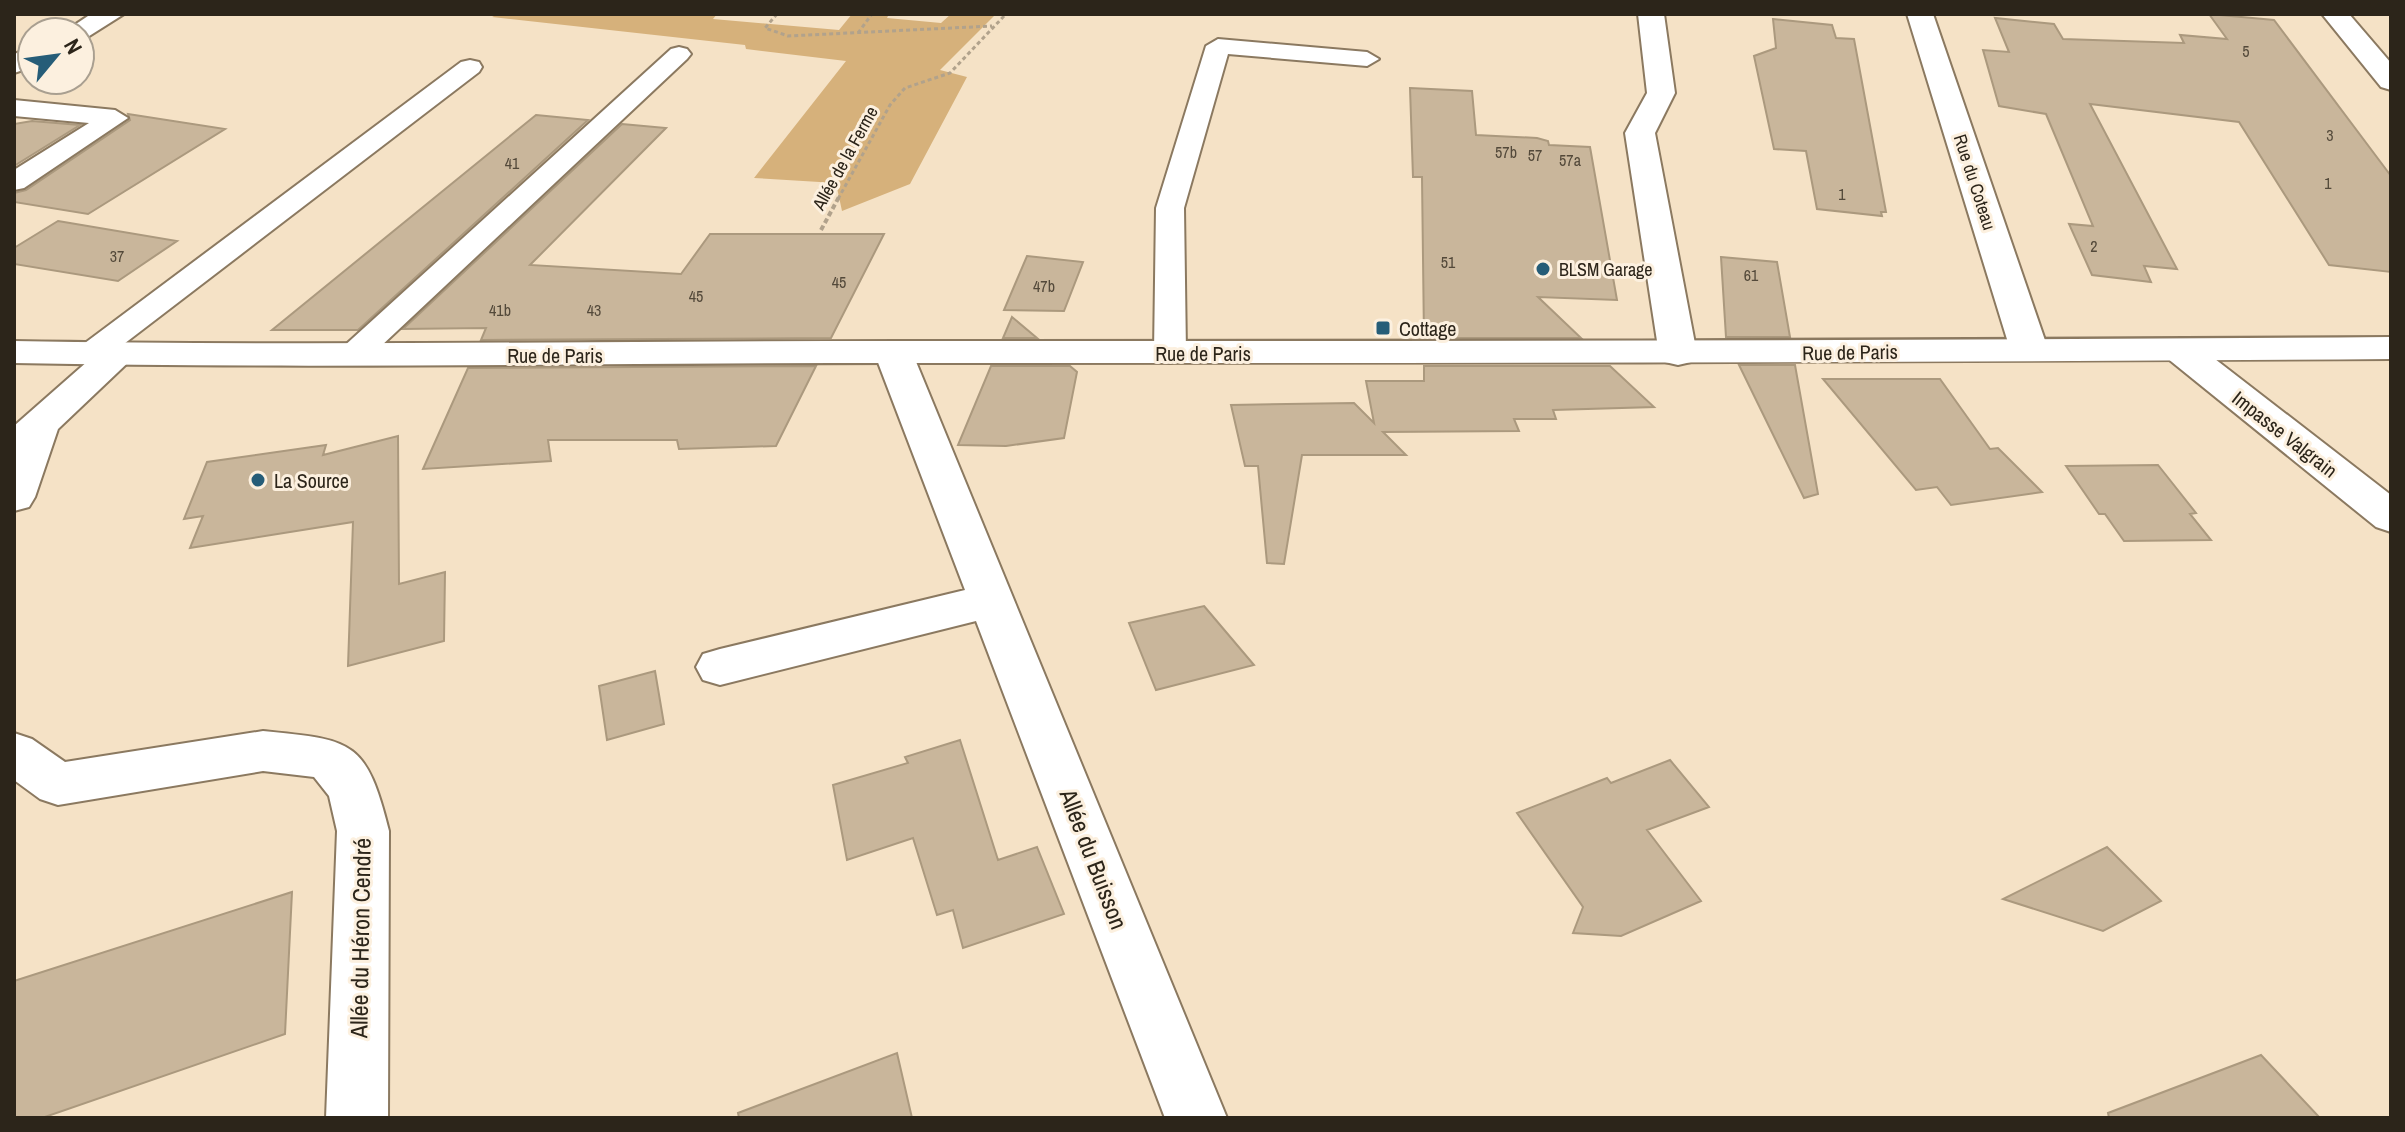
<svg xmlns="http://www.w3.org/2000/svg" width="2405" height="1132" font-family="'Archivo Narrow',sans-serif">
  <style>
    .green { fill: #d6b17b }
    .building { fill: #c9b69b; stroke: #ab997e; stroke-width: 2 }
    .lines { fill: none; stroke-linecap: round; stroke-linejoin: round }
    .service-casing { stroke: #8b7960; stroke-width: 4 }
    .minor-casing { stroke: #8b7960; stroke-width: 4 }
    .tertiary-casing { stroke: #8b7960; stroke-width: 4 }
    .path-far1 { stroke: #b1a28c; stroke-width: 3; stroke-dasharray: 4 3; stroke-linecap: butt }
    .path { stroke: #b1a28c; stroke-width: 4; stroke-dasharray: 5 3; stroke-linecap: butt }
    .service { fill: #fff; fill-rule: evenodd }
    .minor { fill: #fff; fill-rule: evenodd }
    .tertiary { fill: #fff; fill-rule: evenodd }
    .poi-dot { fill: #265d78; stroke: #fcf0df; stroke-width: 3 }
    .labels { text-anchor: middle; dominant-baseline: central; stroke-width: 6; stroke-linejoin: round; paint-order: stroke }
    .number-label { font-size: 16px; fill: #53493a }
    .far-street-label { font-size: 18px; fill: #2c251a; stroke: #fcf0df }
    .far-poi-label { font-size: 18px; fill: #2c251a; stroke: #fcf0df; text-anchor: start }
    .poi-label { font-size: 20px; fill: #2c251a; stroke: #fcf0df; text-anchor: start }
    .street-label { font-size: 20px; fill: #2c251a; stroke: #fcf0df }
    .near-street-label { font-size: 24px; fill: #2c251a; stroke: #fcf0df }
  </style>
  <rect width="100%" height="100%" fill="#f5e2c6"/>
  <path class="green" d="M498 14H717L713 19 839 30 852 14H889L887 18 941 23 951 14H996L940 70 967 77 910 184 842 211 836 183 754 178 846 61 746 49 745 45 492 17Z"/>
  <path class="building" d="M2209 14 2274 20 2391 176V272L2329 265 2239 122 2090 104 2177 269 2144 266 2151 282 2092 275 2069 224 2093 226 2046 114 1999 106 1983 50 2009 52 1995 18 2054 24 2063 39 2184 43 2180 35 2227 39Z
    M1773 19 1832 25 1836 38 1854 39 1886 212H1881L1882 216 1817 209 1806 151 1774 149 1754 56 1776 48Z
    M1410 88 1472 91 1476 135 1537 138 1548 141 1549 145 1590 147 1617 300 1538 297 1581 338H1424L1422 177H1413Z
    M128 114 225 129 88 214 14 202V193L26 190 130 120Z
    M536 115 588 120 358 330H272Z
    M32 121 80 125 14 166V124Z
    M622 124 666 128 530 265 681 274 710 234H884L831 338 481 340 486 328 403 329Z
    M58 221 177 241 118 281 14 264V248Z
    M1027 256 1083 262 1064 311 1004 310Z
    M1721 257 1777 262 1790 337H1726Z
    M1012 317 1037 338H1003Z
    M1739 365H1795L1818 494 1804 498Z
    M816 366 776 446 679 449 677 440H548L551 461 423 469 468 368Z
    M991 366H1070L1077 372 1064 438 1006 446 958 445Z
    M1424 366H1610L1654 407 1553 410 1556 419H1514L1519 431 1383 432 1406 455H1302L1284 564 1267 563 1258 466H1245L1231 405 1354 403 1374 423 1366 381H1424Z
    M1823 379H1940L1990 449 1998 448 2042 492 1951 505 1937 487 1916 490Z
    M398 436 399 584 445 572 444 641 348 666 353 522 190 548 203 516 184 519 207 462 326 445 323 455Z
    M2158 465 2196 513 2190 514 2211 540 2124 541 2105 514H2099L2066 466Z
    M1204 606 1254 665 1156 690 1129 623Z
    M655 671 664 724 607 740 599 686Z
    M960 740 998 860 1037 847 1064 914 963 948 953 910 937 915 913 838 847 860 833 785 908 763 905 757Z
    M1670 760 1709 807 1647 830 1701 901 1621 936 1573 933 1583 907 1517 813 1607 778 1611 783Z
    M2107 847 2161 901 2103 931 2003 899Z
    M292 892 285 1034 42 1118H14V981Z
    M897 1053 912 1118H739L738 1113Z
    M2261 1055 2320 1118H2109L2108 1113Z"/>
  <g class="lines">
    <g class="service-casing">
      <path id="service" d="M1218 39 1367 52 1379 59 1367 66 1228 54 1184 208 1186 353 1181 360 1170 363 1159 360 1154 353 1156 208 1206 46Z
        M679 47 687 49 691 54 687 59 364 362 353 365 342 362 337 355 342 348 671 49Z
        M470 60 479 62 482 67 479 72 103 360 92 363 81 360 76 353 81 346 461 62Z
        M14 100 115 110 128 118 24 188 14 190V170L89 123 14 116Z"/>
    </g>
    <g class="minor-casing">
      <path id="minor" d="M91 14H124L86 38 80 39V32H64Z
        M1638 14H1664L1675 93 1655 133 1697 354 1691 362 1678 365 1665 362 1659 354 1625 133 1647 93Z
        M1907 14H1933L2048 349 2042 357 2029 360 2016 357 2010 349Z
        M2322 14H2349L2391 63V90L2381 87Z
        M32 48V67L14 73V54Z
        M2180 339 2193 342 2391 495V532L2376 527 2167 358 2161 350 2167 342Z
        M893 341 906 344 912 352 1227 1118H1165L976 621 720 685 703 680 696 667 703 654 720 649 965 590 874 352 880 344Z
        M118 343 131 346 137 354 58 429 35 497 29 507 14 511V426L105 346Z
        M263 731C352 740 366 739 389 831L388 1118H326L337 831 329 796 314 777 263 771 58 805 40 799 14 780V733L32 739 65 762Z"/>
    </g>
    <g class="tertiary-casing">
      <path id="tertiary" d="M2391 337V359C1893 363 1396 363 898 363 603 363 309 369 14 363V341C309 346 603 341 898 341 1396 341 1893 341 2391 337Z"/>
    </g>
    <path class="path-far1" d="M777 14 765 28 788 36 992 26
      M858 33 872 14
      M838 199 890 105 905 88 950 73 1006 14"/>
    <path class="path" d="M821 230 839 197"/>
    <use href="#service" class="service"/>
    <use href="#minor" class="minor"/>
    <use href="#tertiary" class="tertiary"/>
  </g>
  <g class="poi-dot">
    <circle cx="1543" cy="269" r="8"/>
    <rect x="1375" y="320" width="16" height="16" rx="4"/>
    <circle cx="258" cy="480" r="8"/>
  </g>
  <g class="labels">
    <g class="number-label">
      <text x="2246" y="51">5</text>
      <text x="2330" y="135">3</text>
      <text x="1506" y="152">57b</text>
      <text x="1535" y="155">57</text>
      <text x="1570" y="160">57a</text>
      <text x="512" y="163">41</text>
      <text x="2328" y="183">1</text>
      <text x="1842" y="194">1</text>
      <text x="2094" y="246">2</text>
      <text x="117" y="256">37</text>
      <text x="1448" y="262">51</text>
      <text x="1751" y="275">61</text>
      <text x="839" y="282">45</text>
      <text x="1044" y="286">47b</text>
      <text x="696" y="296">45</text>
      <text x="500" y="310">41b</text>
      <text x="594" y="310">43</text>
    </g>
    <g class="far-street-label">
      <text transform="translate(845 158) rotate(-61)">Allée de la Ferme</text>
      <text transform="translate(1975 182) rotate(72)">Rue du Coteau</text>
    </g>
    <g class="far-poi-label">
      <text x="1559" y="269">BLSM Garage</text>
    </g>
    <g class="poi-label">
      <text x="1399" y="328">Cottage</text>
      <text x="274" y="480">La Source</text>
    </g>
    <g class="street-label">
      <text transform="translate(1850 352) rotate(-1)">Rue de Paris</text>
      <text x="1203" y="353">Rue de Paris</text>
      <text x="555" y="355">Rue de Paris</text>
      <text transform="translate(2285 434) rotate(38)">Impasse Valgrain</text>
    </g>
    <g class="near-street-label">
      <text transform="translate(1094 859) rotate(69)">Allée du Buisson</text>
      <text transform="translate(360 938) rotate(-89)">Allée du Héron Cendré</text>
    </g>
  </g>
  <rect width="2405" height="1132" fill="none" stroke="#2c251a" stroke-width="32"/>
  <g transform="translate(56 56) rotate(61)"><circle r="38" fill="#fcf0df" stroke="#a99f90" stroke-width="2"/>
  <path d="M0-6L14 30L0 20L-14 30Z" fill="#265d78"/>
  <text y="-12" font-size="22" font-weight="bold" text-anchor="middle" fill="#2c251a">N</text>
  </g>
</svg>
